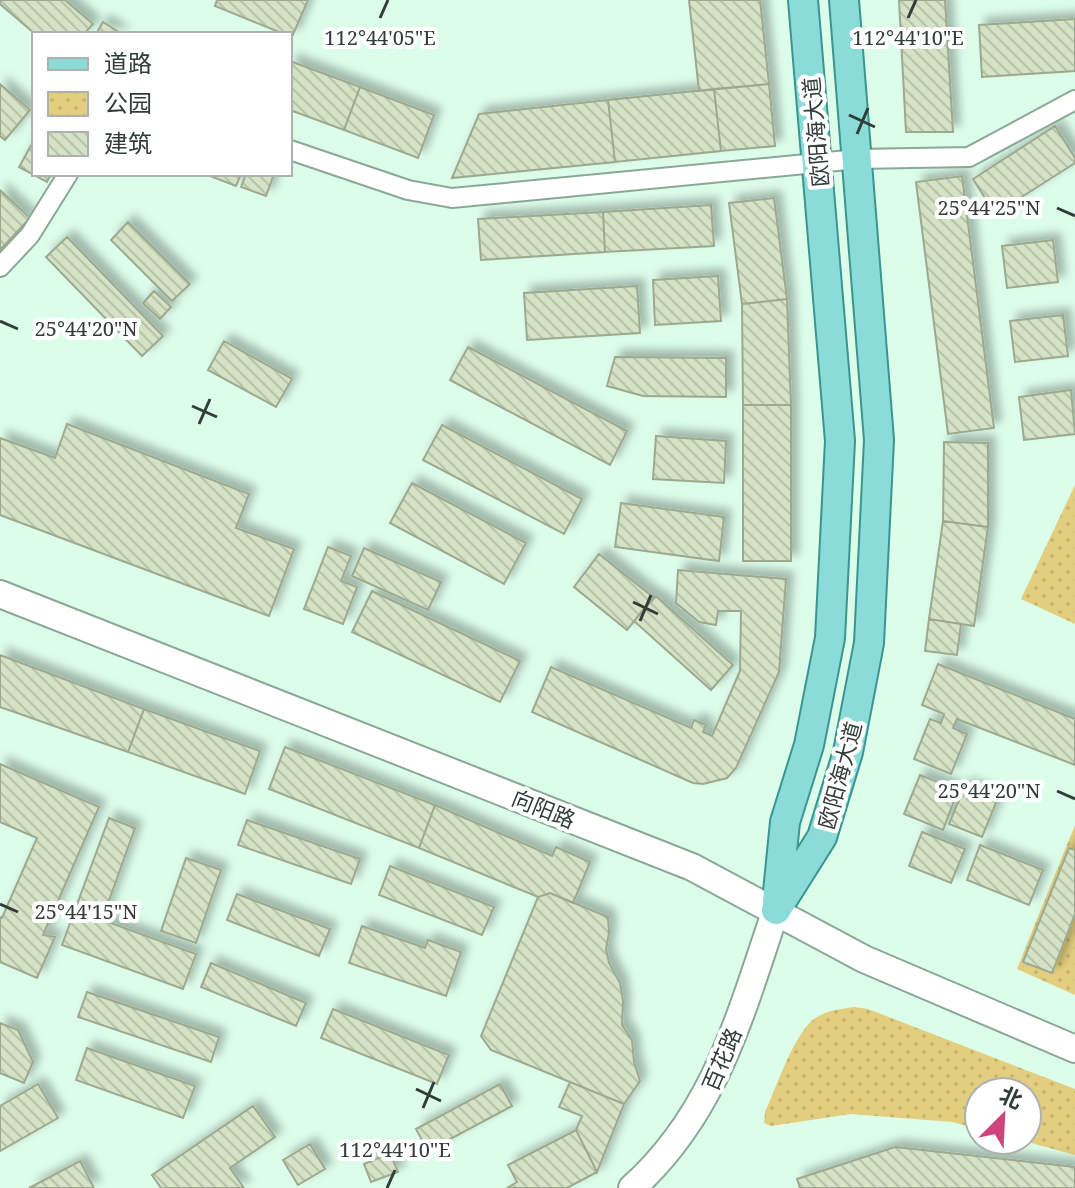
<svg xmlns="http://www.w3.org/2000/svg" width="1075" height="1188" font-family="'Noto Serif','Noto Sans SC',serif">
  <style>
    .park { fill: url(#park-dots) }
    .building { fill: url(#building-back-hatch); stroke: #9da98e; stroke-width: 2; filter: url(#shadow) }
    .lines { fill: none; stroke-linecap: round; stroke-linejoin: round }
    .minor-casing { stroke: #8ba897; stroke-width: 22 }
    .secondary-casing { stroke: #8ba897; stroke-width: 30 }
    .primary-casing { stroke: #399590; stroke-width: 32 }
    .minor { stroke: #fff; stroke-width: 18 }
    .secondary { stroke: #fff; stroke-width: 26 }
    .primary { stroke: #8bdcd9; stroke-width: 28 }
    .ticks { fill: none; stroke: #313d36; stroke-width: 3 }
    .labels { text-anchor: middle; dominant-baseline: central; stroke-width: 8; stroke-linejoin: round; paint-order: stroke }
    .street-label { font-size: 22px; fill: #313d36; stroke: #fff }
    .ticks-label { font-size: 20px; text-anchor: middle; fill: #313d36; stroke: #fff; stroke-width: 8; stroke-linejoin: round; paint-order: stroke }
  </style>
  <defs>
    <pattern id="park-dots" width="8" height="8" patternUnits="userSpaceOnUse" patternTransform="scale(2)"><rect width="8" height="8" fill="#e2ce7e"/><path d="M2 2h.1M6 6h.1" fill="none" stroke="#c2b26e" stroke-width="1.8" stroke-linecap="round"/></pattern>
    <pattern id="building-back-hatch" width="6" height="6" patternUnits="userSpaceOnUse" patternTransform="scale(2)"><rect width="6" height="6" fill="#d4e2c5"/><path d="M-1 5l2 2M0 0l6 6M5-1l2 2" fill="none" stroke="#b6c3aa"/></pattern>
    <filter id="shadow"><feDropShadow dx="7" dy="-7" stdDeviation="4" flood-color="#0004"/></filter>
  </defs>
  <rect width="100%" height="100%" fill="#ddfdeb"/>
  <path class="park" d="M1075 485V624L1021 599Z
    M1075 825V995L1017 969Z
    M854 1007 868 1009 1075 1089V1155L1020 1140H1027V1092H979V1129L952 1122 851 1114 771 1126 764 1123 765 1112C777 1087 794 1031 817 1017 828 1010 841 1009 854 1007Z"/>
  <path class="building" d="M0 0H65L93 24 84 34H35L0 4Z
    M217 0H308L292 37 290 34H284L215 6Z
    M689 0H760L769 84 699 91Z
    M899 0H945L953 132H906Z
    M1075 19V71L982 77 979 25Z
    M103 22 122 34H96Z
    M290 61 360 87 344 130 290 110Z
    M0 84 30 110 5 140 0 136Z
    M769 84 775 146 721 151 714 89Z
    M360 87 434 115 418 158 344 130Z
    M714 89 721 151 615 162 608 100Z
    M608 100 615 162 452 178 479 114Z
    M1055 126 1075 158V163L995 214 973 179Z
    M34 140V174H51L47 182 19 167Z
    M205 174H241L236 186Z
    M246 174H274L266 196 241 187Z
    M962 176 994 428 948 434 916 182Z
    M0 190 30 218 0 250Z
    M774 198 787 299 742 304 729 203Z
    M711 205 714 246 605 252 603 212Z
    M603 212 605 252 481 260 478 219Z
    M128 222 190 284 172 301 111 240Z
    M67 237 163 336 142 356 46 257Z
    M1053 240 1058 282 1007 288 1002 246Z
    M718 276 721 321 655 325 653 280Z
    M637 286 640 333 527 340 524 293Z
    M154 291 171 307 160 319 143 303Z
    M787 299 791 405H743L742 304Z
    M1063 315 1068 356 1015 362 1010 321Z
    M224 341 292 379 276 407 208 370Z
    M468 347 627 431 610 465 450 380Z
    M615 357 726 358V397L643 396 607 386Z
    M1071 390 1075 434 1024 440 1019 397Z
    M743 405H791V561H743Z
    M67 424 249 494 236 528 294 549 269 616 0 515V438L55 458Z
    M442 425 582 499 564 534 423 460Z
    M656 436 726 441 724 483 653 479Z
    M944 442 988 443V527L943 521Z
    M412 483 526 543 504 584 390 523Z
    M621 503 724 517 719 561 615 547Z
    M943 521 988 527 974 626 929 619Z
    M328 547 351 556 341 581 357 587 343 624 304 609Z
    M364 548 441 582 428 610 352 576Z
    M599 554 653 597 627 630 574 587Z
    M678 570 786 579 779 672 736 768 727 778 703 784 693 783 532 712 551 667 691 728 694 720 706 725 703 732 712 736 740 671 741 611H718L716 625 699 622 676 603Z
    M372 591 520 661 500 702 352 632Z
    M656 596 733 665 711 690 634 621Z
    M929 619 961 624 957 655 925 651Z
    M0 655 144 709 128 752 0 707Z
    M938 664 1075 719V765L957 719 953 728 967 734 951 774 914 759 930 719 941 723 944 714 922 705Z
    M144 709 260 751 245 794 128 752Z
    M285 747 435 805 419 848 269 789Z
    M0 764 99 807 43 935 55 937 37 978 0 962V917L2 918 37 838 0 822Z
    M920 775 958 790 943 830 904 814Z
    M965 785 998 798 982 837 949 824Z
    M435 805 552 856 556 847 590 862 573 903 550 893 538 897 419 848Z
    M109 818 135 828 102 920 196 954 183 989 62 945Z
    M247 820 360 859 351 884 238 845Z
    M922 832 965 849 951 883 909 866Z
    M980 845 1043 870 1029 905 967 880Z
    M1069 848 1075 850V914L1052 973 1023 962Z
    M186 858 221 870 196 943 161 931Z
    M390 866 494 907 482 935 379 895Z
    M550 893 608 917 609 933 606 949 609 963 620 983 623 1001 622 1025 632 1040 634 1062 640 1081 624 1104 491 1050 481 1036 538 897Z
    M237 894 330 929 319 956 227 920Z
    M362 926 425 948 428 940 461 952 446 996 349 963Z
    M211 963 306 1003 296 1026 201 987Z
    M87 992 219 1037 211 1062 78 1017Z
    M333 1009 449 1055 437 1084 321 1038Z
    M0 1023 18 1030 33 1062 24 1083 0 1073Z
    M87 1048 195 1086 183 1118 76 1080Z
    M570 1082 624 1104 597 1172 576 1130 582 1116 559 1107Z
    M38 1084 58 1118 0 1151V1106Z
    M500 1084 512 1106 428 1151 416 1129Z
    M253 1106 275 1137 230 1168 244 1188H161L152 1175Z
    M576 1130 597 1172 567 1188H507L517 1182 508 1165Z
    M310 1144 325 1169 298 1185 283 1160Z
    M895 1147 1075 1167V1188H800L797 1179Z
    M390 1153 398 1172 371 1182 364 1164Z
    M80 1161 94 1188H29Z"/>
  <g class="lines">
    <g class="minor-casing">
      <path id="minor" d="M290 150 408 190 452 198 858 159 969 157 1075 100
        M0 267 30 235 68 174"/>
    </g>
    <g class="secondary-casing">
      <path id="secondary" d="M0 594 692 867 864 959 1075 1049
        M632 1188C716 1113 741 1012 776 910"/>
    </g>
    <g class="primary-casing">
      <path id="primary" d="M777 902 785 822 809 745 830 638 840 441 803 0
        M776 910 822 837 848 752 869 643 879 440 844 0"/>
    </g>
    <use href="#minor" class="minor"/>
    <use href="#secondary" class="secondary"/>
    <use href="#primary" class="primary"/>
  </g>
  <path class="ticks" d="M380 18 388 0M908 18 916 0M849 115 875 127M857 134 868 108M1057 208 1075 216M0 321 18 329M192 406 217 417M199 424 210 399M633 602 658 614M640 621 651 595M1057 791 1075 799M0 904 18 912M416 1089 441 1101M423 1108 434 1082M387 1188 395 1170"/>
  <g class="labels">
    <g class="street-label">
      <text transform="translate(815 132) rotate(-95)">欧阳海大道</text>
      <text transform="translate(839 775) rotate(-75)">欧阳海大道</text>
      <text transform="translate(544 808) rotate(22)">向阳路</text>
      <text transform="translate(721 1059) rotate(-67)">百花路</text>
    </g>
  </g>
  <g class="ticks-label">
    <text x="380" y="45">112°44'05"E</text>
    <text x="908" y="45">112°44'10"E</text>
    <text x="989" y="215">25°44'25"N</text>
    <text x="86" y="336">25°44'20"N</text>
    <text x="989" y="798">25°44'20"N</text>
    <text x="86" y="919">25°44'15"N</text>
    <text x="395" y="1157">112°44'10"E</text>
  </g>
  <rect x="32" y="32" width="260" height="144" fill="#ffffff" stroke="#adb1af" stroke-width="2"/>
  <rect x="48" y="58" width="40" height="12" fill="#8bdcd9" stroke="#adb1af" stroke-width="2"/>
  <text x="104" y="72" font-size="24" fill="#313d36">道路</text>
  <rect x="48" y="92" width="40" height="24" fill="url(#park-dots)" stroke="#adb1af" stroke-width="2"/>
  <text x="104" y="112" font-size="24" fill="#313d36">公园</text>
  <rect x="48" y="132" width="40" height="24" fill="url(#building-back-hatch)" stroke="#adb1af" stroke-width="2"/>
  <text x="104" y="152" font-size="24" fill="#313d36">建筑</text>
  <g transform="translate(1003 1116) rotate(24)"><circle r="38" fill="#ffffff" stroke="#adb1af" stroke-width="2"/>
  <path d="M0-6L14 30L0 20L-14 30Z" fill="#ce457e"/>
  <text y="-12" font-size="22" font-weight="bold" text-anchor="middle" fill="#313d36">北</text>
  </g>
</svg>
